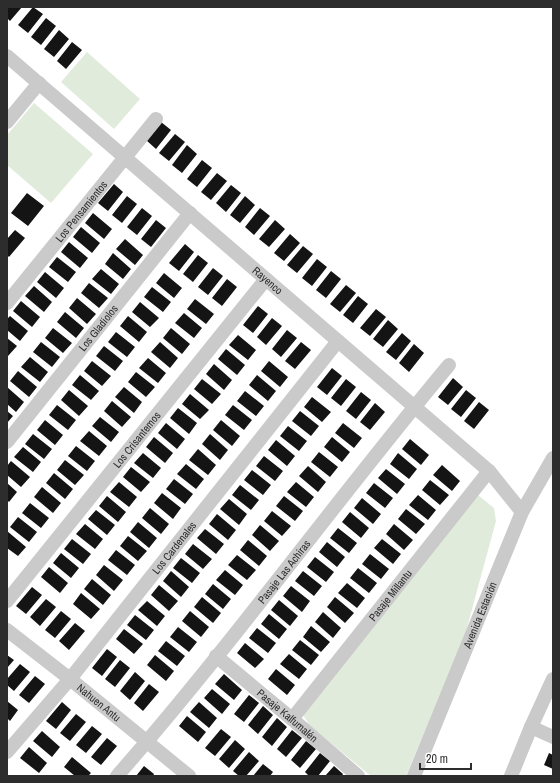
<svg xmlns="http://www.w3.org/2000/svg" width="560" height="783" font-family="'Archivo Narrow',sans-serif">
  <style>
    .green { fill: #e1ebdb }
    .building { fill: #141414 }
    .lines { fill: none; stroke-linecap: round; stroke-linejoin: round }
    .street { stroke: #cacaca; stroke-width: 14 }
    .labels { text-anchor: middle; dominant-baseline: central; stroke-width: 4; stroke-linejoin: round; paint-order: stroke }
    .street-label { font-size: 11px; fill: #2d2d2d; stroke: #fff }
  </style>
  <rect width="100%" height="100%" fill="#fff"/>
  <path class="green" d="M87 52 140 99 114 129 61 82Z
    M34 103 93 154 51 203 7 165V135Z
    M478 495 494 508 496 521 465 635 406 776H371L310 726 303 715Z"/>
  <path class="building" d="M7 7H22L10 21 7 18Z
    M33 7 43 14 28 33 18 25Z
    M46 18 56 26 41 45 31 37Z
    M59 30 69 39 54 57 44 49Z
    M72 42 82 50 66 69 57 61Z
    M161 122 171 130 156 149 146 140Z
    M175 134 185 142 169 161 159 153Z
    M187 145 197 154 182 173 172 165Z
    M202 160 212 168 197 187 187 179Z
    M217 173 227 181 211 200 201 192Z
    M114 184 123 192 108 211 98 203Z
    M231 185 241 193 226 212 216 203Z
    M27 193 44 206 28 226 11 213Z
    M127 196 137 204 122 223 112 215Z
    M245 196 255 205 240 223 230 215Z
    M142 208 152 216 137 235 127 227Z
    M260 208 270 216 254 235 245 227Z
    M93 213 112 229 104 239 85 223Z
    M156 220 166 228 151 247 141 239Z
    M275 220 285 229 269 247 259 239Z
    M81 227 100 243 92 253 73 237Z
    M15 230 25 238 9 257 7 255V239Z
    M290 234 300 243 284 261 274 253Z
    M125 239 143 255 135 265 116 249Z
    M69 242 88 258 80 268 61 252Z
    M185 244 194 252 179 271 169 263Z
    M303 246 313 254 297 273 287 265Z
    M113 253 131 269 123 279 105 264Z
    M198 255 208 263 193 282 183 274Z
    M57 257 76 272 68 282 49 267Z
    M317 259 327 267 312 286 302 278Z
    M213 268 223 276 208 295 198 287Z
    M101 269 119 284 111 294 92 279Z
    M331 271 341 279 326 298 316 290Z
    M45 272 64 288 56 298 37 282Z
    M164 273 182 288 174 298 156 283Z
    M227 279 237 287 222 306 212 298Z
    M89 283 108 298 99 308 81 293Z
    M346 285 356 293 340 312 330 304Z
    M34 286 52 302 44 312 25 296Z
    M152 287 171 302 163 312 144 297Z
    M358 296 368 304 353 323 343 315Z
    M77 298 96 314 87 324 69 308Z
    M195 299 214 314 206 324 187 309Z
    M21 301 40 317 32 327 13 311Z
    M140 302 159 318 150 327 132 312Z
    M258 306 268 314 253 333 243 325Z
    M376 309 386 317 370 336 360 328Z
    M65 312 84 328 76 338 57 322Z
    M184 313 202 328 194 338 175 323Z
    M10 316 28 331 20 341 7 330V319Z
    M128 316 147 332 139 342 120 326Z
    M272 318 282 326 266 345 257 337Z
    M388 320 398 329 383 347 373 339Z
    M53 328 72 343 63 353 45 338Z
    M171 328 190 344 182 354 163 338Z
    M287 330 297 338 281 357 272 349Z
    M116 332 135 347 127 357 108 342Z
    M402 333 411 341 396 360 386 352Z
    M238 335 256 350 248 360 229 345Z
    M7 338 17 346 8 356 7 355Z
    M41 342 60 357 52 367 33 352Z
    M160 342 178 358 170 368 151 352Z
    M301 342 311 350 295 369 285 361Z
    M414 344 424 353 409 372 399 363Z
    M104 346 123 361 115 371 96 356Z
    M226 349 245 365 237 375 218 359Z
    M30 357 48 372 40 382 21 367Z
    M148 358 166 373 158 383 139 368Z
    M92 361 111 376 102 386 84 371Z
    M269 361 288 377 280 387 261 371Z
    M214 364 232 380 224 390 206 374Z
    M332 368 342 376 327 395 317 387Z
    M18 371 37 387 29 397 10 381Z
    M136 372 155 387 146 397 128 382Z
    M80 375 99 391 91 400 72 385Z
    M257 375 276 391 268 401 249 385Z
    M453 378 463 387 448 405 438 397Z
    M202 379 221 394 212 404 194 389Z
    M346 379 356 387 341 406 331 398Z
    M7 387 24 402 16 412 7 404Z
    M124 387 142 402 134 413 115 397Z
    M69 390 88 406 79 416 61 400Z
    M466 390 476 398 461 417 451 409Z
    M245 391 264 406 256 416 237 401Z
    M361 392 371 400 356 419 346 411Z
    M190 394 209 410 200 419 182 404Z
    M312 397 331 412 322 422 304 407Z
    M112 401 131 417 122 427 104 411Z
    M479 402 489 410 474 429 464 421Z
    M375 403 385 412 370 430 360 422Z
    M57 405 76 420 68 430 49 415Z
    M233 405 252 420 244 430 225 415Z
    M178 408 197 423 189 434 170 418Z
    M7 411 13 416 7 423Z
    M300 411 319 426 311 436 292 421Z
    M100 417 119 432 111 442 92 426Z
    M45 420 63 435 55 445 37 430Z
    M221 420 240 436 232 446 213 430Z
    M166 423 185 439 177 449 158 433Z
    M343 423 362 438 354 448 335 433Z
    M288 426 307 441 299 451 280 436Z
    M89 431 107 446 99 456 80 441Z
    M33 434 52 449 44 459 25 444Z
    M210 434 228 450 220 460 202 444Z
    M154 437 173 453 165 463 146 447Z
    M332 437 350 452 342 462 324 447Z
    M410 439 429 455 421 465 402 449Z
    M276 440 295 456 287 466 268 450Z
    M76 446 95 461 87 471 68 456Z
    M23 447 41 462 33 472 14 457Z
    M198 449 216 465 208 475 189 460Z
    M319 452 338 467 330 477 311 462Z
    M143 453 161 468 153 478 134 463Z
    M398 453 417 469 409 479 390 464Z
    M264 456 283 471 275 481 256 466Z
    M65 460 84 475 75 485 57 470Z
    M11 461 30 477 21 487 7 475V466Z
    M186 464 204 479 196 489 177 474Z
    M442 465 460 481 452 491 433 475Z
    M308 466 326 482 318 492 299 476Z
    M131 467 150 482 141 492 123 477Z
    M386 469 405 484 397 494 378 478Z
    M252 470 271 485 263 495 244 480Z
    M54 473 73 489 65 499 46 483Z
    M174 479 193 494 185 504 166 489Z
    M430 480 449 495 440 505 422 490Z
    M119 482 137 497 129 507 110 492Z
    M296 482 314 497 306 507 287 492Z
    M7 483 17 492 9 502 7 500Z
    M374 483 393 498 385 508 366 493Z
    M240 485 259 500 251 510 232 495Z
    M42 487 61 503 53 513 34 497Z
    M162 493 181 508 173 519 154 503Z
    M418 495 436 510 428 520 409 505Z
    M107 496 126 512 118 522 99 506Z
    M284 496 303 511 295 521 276 506Z
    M362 498 381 514 373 524 354 508Z
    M229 499 247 514 239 525 220 509Z
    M30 503 49 518 41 528 22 513Z
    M150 508 169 524 161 534 142 518Z
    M406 509 425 524 416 534 398 519Z
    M96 510 115 525 107 535 88 519Z
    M272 511 291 526 282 536 264 521Z
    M350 512 369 528 361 538 342 522Z
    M217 514 236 530 228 540 209 524Z
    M18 517 37 532 29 542 10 527Z
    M138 522 157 538 149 548 130 532Z
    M85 524 103 539 95 549 76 534Z
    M394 524 413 540 404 550 386 534Z
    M260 525 279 541 270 551 252 535Z
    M338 528 357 543 349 553 330 538Z
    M205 529 224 544 216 554 197 538Z
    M7 531 26 547 18 556 7 548Z
    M128 536 147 551 138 561 120 546Z
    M72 539 91 554 83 564 64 549Z
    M382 539 401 554 393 564 374 548Z
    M248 540 267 556 259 566 240 550Z
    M327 542 345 557 337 567 319 552Z
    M193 544 212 559 203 569 185 554Z
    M116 550 135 565 127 575 108 560Z
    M61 553 79 568 71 578 53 563Z
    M370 554 389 569 381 579 362 564Z
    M237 555 256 570 247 580 228 565Z
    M315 557 334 572 326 582 307 567Z
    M181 558 200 573 192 583 173 568Z
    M104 565 123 580 114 591 96 575Z
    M49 567 68 583 60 593 41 577Z
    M358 568 377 583 369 593 350 578Z
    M225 570 243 585 235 595 216 580Z
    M171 571 189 587 181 597 163 581Z
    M303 571 322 586 314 596 295 581Z
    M92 579 111 595 103 605 84 589Z
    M347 583 365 598 357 608 338 593Z
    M213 584 231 599 223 609 205 594Z
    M159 585 178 601 169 611 151 595Z
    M291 586 310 601 302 612 283 596Z
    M32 587 42 595 26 614 16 606Z
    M81 593 100 609 91 619 73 604Z
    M202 597 221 613 213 623 194 607Z
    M335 597 354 613 345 623 327 607Z
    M46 599 56 607 40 626 30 617Z
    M279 600 298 616 290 626 271 610Z
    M147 601 165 616 157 626 138 610Z
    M61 611 71 619 55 638 45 630Z
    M190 611 209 627 201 637 182 621Z
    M323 612 341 628 333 638 315 622Z
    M269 614 287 629 279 639 261 624Z
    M135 615 154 630 146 640 127 625Z
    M75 623 85 631 69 650 59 641Z
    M311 626 330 642 321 652 303 637Z
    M178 627 197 642 189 652 170 637Z
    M257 628 276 643 268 653 249 638Z
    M124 629 143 644 134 654 116 639Z
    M300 640 319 655 311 665 292 650Z
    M166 641 185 656 177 666 158 651Z
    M245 643 264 659 255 668 237 653Z
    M107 649 117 657 102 676 92 668Z
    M289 654 307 669 299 679 280 664Z
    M7 655 14 660 7 668Z
    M155 655 174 671 166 681 147 665Z
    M120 660 130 668 115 687 105 679Z
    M20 664 30 672 14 691 7 685V679Z
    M276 669 295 685 287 695 268 679Z
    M135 672 145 681 130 700 120 691Z
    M224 674 242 690 234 700 215 684Z
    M35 676 45 684 29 703 19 695Z
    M149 684 159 692 143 711 134 703Z
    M212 689 230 704 222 714 204 698Z
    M249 695 259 703 244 722 234 714Z
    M7 701 18 710 10 721 7 718Z
    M62 702 71 710 56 729 46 721Z
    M199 702 217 718 209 728 190 712Z
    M263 706 273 715 258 734 248 725Z
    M76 714 86 722 70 741 60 733Z
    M187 716 206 732 198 742 179 726Z
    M277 718 287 727 272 746 262 737Z
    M92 726 102 734 86 753 76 745Z
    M221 729 231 737 215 756 205 748Z
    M292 730 302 738 286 757 277 749Z
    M42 731 60 747 52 757 33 741Z
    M107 738 117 746 101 765 91 757Z
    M235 740 245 749 229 768 219 759Z
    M306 741 316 749 300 768 291 760Z
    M29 747 47 763 39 773 20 758Z
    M249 752 259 761 246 776H239L233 771Z
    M320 753 330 761 318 776H309L305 772Z
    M549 753 553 755V769L544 765Z
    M72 757 91 773 88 776H75L64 767Z
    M263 764 273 772 270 776H253Z
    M144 766 154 774 153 776H136Z
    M334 766 343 774 342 776H325Z"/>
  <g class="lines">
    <g class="street">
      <path id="s1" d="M7 56 489 471 522 512"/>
      <path d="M7 122 39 83"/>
      <path id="s2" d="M7 303 156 119"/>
      <path id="s3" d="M7 442 190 213"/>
      <path id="s4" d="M7 601 266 279"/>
      <path id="s5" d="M7 630 70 679 189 776"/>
      <path id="s6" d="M216 656 292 719 358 776"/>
      <path id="s7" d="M292 719 489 471"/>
      <path d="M531 727 553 737"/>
      <path id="s8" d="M7 752 70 679 338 341"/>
      <path id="s9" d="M117 776C233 644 336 500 449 365"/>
      <path id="s10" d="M414 776 522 512 553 458"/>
      <path d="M511 776 531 727 553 679"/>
    </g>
  </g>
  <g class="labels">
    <g class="street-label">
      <text stroke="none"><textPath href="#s2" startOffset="118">Los Pensamientos</textPath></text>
      <text stroke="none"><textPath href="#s1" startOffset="344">Rayenco</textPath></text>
      <text stroke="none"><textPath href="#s3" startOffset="146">Los Gladiolos</textPath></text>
      <text stroke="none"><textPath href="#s4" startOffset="207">Los Crisantemos</textPath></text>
      <text stroke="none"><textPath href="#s8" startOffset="264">Los Cardenales</textPath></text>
      <text stroke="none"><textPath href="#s9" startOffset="264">Pasaje Las Achiras</textPath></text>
      <text stroke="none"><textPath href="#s7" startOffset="158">Pasaje Millantu</textPath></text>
      <text stroke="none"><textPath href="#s10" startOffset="174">Avenida Estación</textPath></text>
      <text stroke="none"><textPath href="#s5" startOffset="117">Nahuen Antu</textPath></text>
      <text stroke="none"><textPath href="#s6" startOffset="93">Pasaje Kalfumalén</textPath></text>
    </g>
  </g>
  <rect width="560" height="783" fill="none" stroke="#2d2d2d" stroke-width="16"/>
  <path d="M420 763v6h51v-6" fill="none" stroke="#2d2d2d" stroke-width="2"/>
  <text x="426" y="763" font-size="12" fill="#2d2d2d" stroke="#ffffff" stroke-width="3" paint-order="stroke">20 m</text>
</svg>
